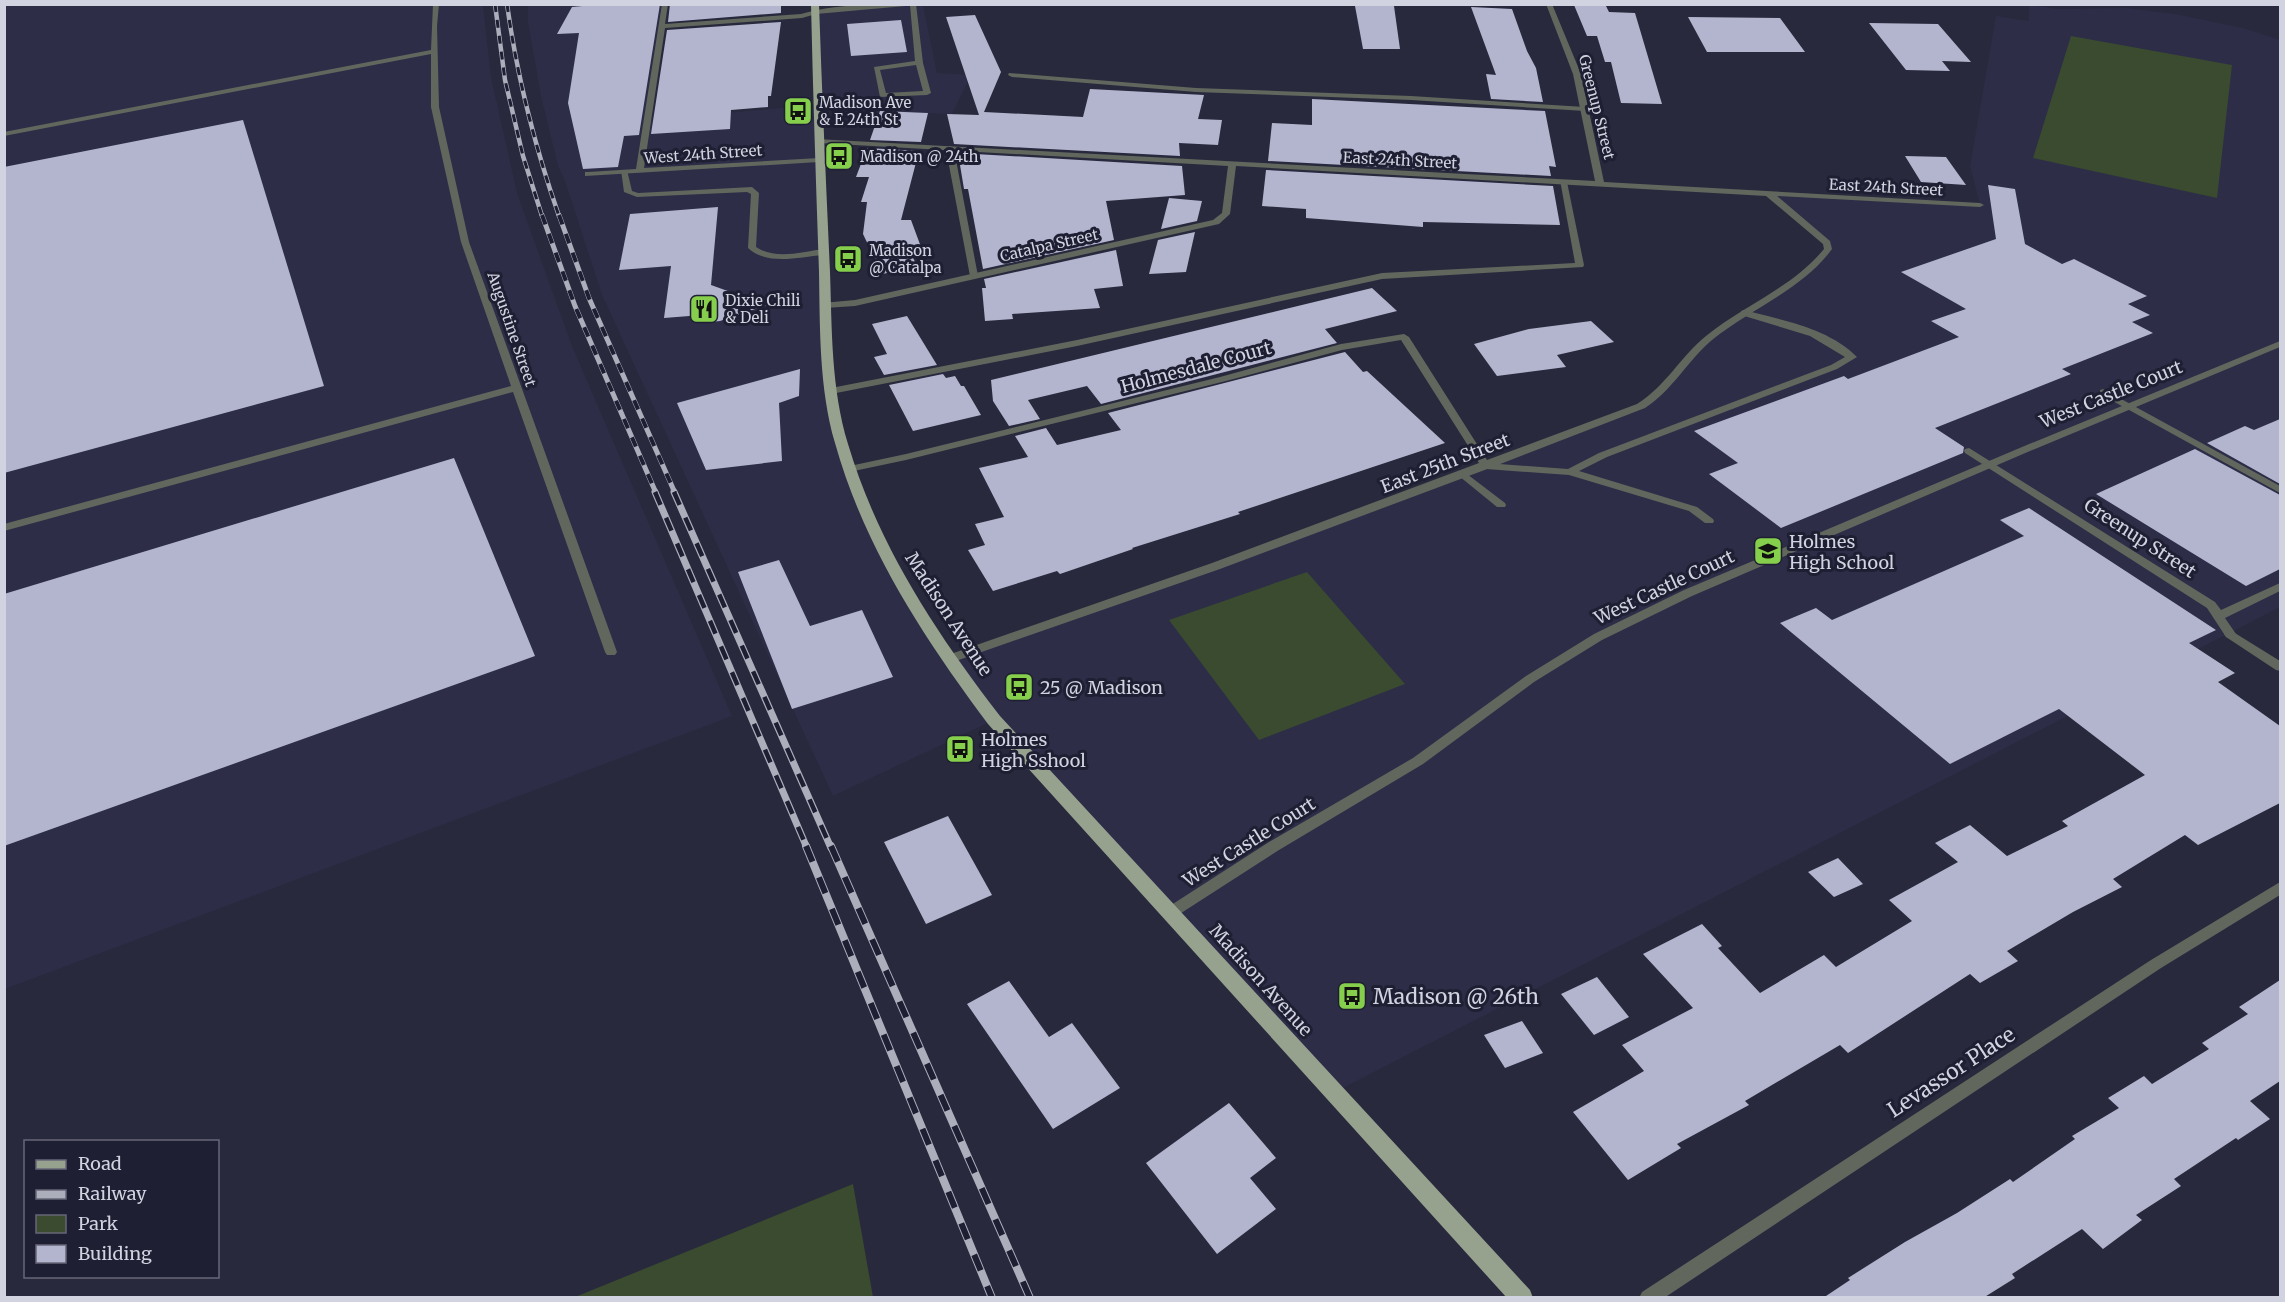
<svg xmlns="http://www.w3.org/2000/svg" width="2285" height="1302" font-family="Merriweather,serif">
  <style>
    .built { fill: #2d2d48 }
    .green { fill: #3a4b2f }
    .building { fill: #b3b5cf }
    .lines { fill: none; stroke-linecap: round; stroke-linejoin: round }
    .service { fill: #61675d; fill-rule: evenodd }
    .pedestrian { fill: #61675d; fill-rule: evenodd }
    .minor { fill: #61675d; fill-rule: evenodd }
    .primary { fill: #96a28e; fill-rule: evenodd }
    .rail-far3-casing { stroke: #adaebc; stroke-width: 4.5 }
    .rail-far2-casing { stroke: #adaebc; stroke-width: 5 }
    .rail-far1-casing { stroke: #adaebc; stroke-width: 7 }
    .rail-casing { stroke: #adaebc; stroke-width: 8 }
    .rail-far3 { stroke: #1f1f33; stroke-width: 3; stroke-dasharray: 8; stroke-linecap: butt }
    .rail-far2 { stroke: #1f1f33; stroke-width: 4; stroke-dasharray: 10; stroke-linecap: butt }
    .rail-far1 { stroke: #1f1f33; stroke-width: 4.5; stroke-dasharray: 14; stroke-linecap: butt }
    .rail { stroke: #1f1f33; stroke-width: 6; stroke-dasharray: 17; stroke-linecap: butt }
    .labels { text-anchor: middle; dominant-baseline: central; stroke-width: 6; stroke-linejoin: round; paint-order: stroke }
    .far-poi-label { font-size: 15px; fill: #d2d3e0; stroke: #1f1f33; text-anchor: start }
    .far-street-label { font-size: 15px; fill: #d2d3e0; stroke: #1f1f33 }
    .street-label { font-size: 18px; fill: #d2d3e0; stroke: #1f1f33 }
    .poi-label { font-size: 18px; fill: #d2d3e0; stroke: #1f1f33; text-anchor: start }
    .near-poi-label { font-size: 21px; fill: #d2d3e0; stroke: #1f1f33; text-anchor: start }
    .near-street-label { font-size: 21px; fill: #d2d3e0; stroke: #1f1f33 }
  </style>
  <rect width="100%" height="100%" fill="#28293d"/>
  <path class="built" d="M5 5H483L491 77 517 193 572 346 732 716 5 989Z
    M528 5H665L648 120 792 107 818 108 815 12 923 5 937 73 971 75 952 114 818 109 826 316 840 441 888 559 949 659 1093 609 1641 406 1707 339 1780 290 1825 255 1827 242 1768 193 1980 205 1970 166 1996 16 2029 21V5L2059 9 2127 8 2175 14 2243 28 2280 40V607L1333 1093 994 720 833 796 602 295 565 181 558 166 541 96 528 23Z"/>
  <path class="green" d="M2071 36 2232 65 2217 198 2033 158Z
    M1307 572 1405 684 1259 740 1169 620Z
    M853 1184 873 1297H575Z"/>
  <path class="building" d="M603 4H660L639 135 624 136 618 167 583 169 568 103 579 33 557 34 572 7Z
    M670 4H781V13L668 22Z
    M1574 5 1606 6 1609 12 1635 13 1662 104 1621 103 1611 62H1605L1597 36H1587Z
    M1355 6H1394L1400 49H1363Z
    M1471 7 1512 9 1527 51 1536 68 1543 102 1491 99 1486 74 1496 75Z
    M975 15 1001 72 984 112 1083 117 1090 89 1204 95 1198 119 1222 120 1218 145 1179 143 1180 156 954 144 947 114 979 115 946 17Z
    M1688 17 1780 18 1805 52H1707Z
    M901 20 907 52 851 56 847 24Z
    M781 22 771 96H768V107L731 110 730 129 651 134 667 30Z
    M1869 23 1938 24 1971 62 1942 61 1950 71 1906 70Z
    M1312 99 1545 111 1556 167 1549 166 1551 176 1268 161 1272 123 1312 125Z
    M880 111 928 113 921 142 870 140Z
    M243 120 324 386 4 473V167Z
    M867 148 919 151 901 220H911L921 247 908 249 918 267 882 274 863 234 867 202H861L869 177H856Z
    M958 153 1182 166 1185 195 1106 201 1114 240 983 269 968 189H964Z
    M1905 156 1946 157 1966 185 1921 182Z
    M1266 170 1553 186 1560 225 1423 222V227L1306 218V209L1262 206Z
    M1988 185 2015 189 2025 244 2062 264 2074 259 2147 296 2128 304 2150 315 2132 322 2153 333 2062 369 2071 374 1935 428 1964 447 1963 453 1781 528 1709 474 1738 463 1694 431 1844 376 1848 379 1959 337 1931 321 1966 309 1901 272 1996 239Z
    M1169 198 1202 201 1197 221 1161 229Z
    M718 207 711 285 767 305 720 321 701 323 702 315 664 318 671 266 619 270 630 214Z
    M1195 232 1186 272 1149 274 1158 240Z
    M1116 250 1123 286 1094 289 1100 308 1012 314 1013 319 985 321 982 288H986L984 279Z
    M1372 288 1397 311 1325 329 1337 343 1101 404 1087 386 1028 400 1040 419 1009 426 993 401 991 380Z
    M907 316 937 365 884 375 874 357 887 354 872 324Z
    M1591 321 1614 342 1557 355 1566 367 1497 376 1474 344 1529 329Z
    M1345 352 1363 372 1367 371 1445 443 1238 512 1240 514 1132 548 1133 549 1060 574 1057 571 993 591 968 550 985 545 975 524 1004 517 979 468 1028 457 1015 436 1046 428 1057 445 1121 430 1108 413Z
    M800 369 799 396 779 403 782 461 706 470 677 403Z
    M943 374 946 378 955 376 961 386H964L981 415 913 431 889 385Z
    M2280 419V484L2207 443 2245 426 2254 430Z
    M2195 449 2280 495V569L2246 586 2096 494Z
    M454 458 535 656 4 846V594Z
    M2029 508 2216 630 2189 643 2235 673 2218 682 2280 726V803L2198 845 2185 835 2113 879 2122 887 2073 912 2007 951 2018 961 1980 983 1970 974 1848 1053 1840 1045 1745 1101 1749 1105 1677 1144 1681 1148 1628 1180 1573 1112 1644 1071 1622 1045 1693 1008 1643 954 1702 924 1722 946 1718 948 1760 993 1824 955 1836 967 1912 921 1889 900 1958 862 1935 843 1970 825 2007 856 2068 826 2062 821 2145 775 2059 709 1950 764 1780 623 1816 608 1832 620 2024 536 2000 520Z
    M779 560 810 626 862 610 893 677 792 709 738 572Z
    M948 816 992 895 926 924 884 842Z
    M1838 858 1863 884 1834 897 1808 872Z
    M1597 977 1629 1017 1594 1035 1561 994Z
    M2280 980V1081L2250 1101 2270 1119 2238 1140 2236 1138 2174 1179 2181 1186 2136 1215 2142 1220 2103 1249 2082 1229 2012 1274 2015 1278 1983 1298H1823L1850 1280 1848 1278 1905 1242 1957 1213 2010 1179 2013 1182 2075 1139 2072 1136 2119 1108 2108 1098 2144 1076 2152 1084 2209 1049 2202 1043 2248 1014 2239 1007Z
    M1009 981 1049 1037 1072 1023 1120 1088 1053 1129 967 1004Z
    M1522 1021 1543 1053 1505 1068 1484 1035Z
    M1229 1103 1276 1158 1250 1178 1276 1209 1217 1254 1146 1163Z"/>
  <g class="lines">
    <path class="service" d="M433 4H439L437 26 439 107 469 242 617 652 615 655H607L605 652 513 392 4 531V524L511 386 461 242 431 107V54L4 136V132L431 50Z
      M916 4 923 63 931 93 927 95 880 97 874 67 915 61 910 5ZM916 65 923 91 886 93 880 70Z
      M1009 73 1196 88 1411 96 1585 107 1589 109 1585 111 1411 100 1196 92 1012 77 1008 75Z
      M949 146 956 148V160L978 276 974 279 970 276 948 160Z
      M621 170H627L632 191 638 193 752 187 759 193 756 247C775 260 802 252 823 249L827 252 823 255C799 257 767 266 748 248L751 194 747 192 637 197 624 192Z
      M1560 180 1567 182 1584 265 1583 267 1382 279 1077 346 831 394 826 391 831 388 1077 340 1382 273 1575 263Z
      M1744 310C1781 320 1829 328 1857 357L1837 369 1607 457 1579 471 1697 507 1713 519 1714 521 1713 523H1705L1689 511 1569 475 1486 469 1481 466 1486 463 1568 469 1599 453 1831 365 1845 357 1810 336 1741 315V311Z
      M1463 471 1505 503 1506 505 1505 507H1497L1459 476 1458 474 1459 472Z"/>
    <path class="pedestrian" d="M2103 389 2280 486V493L2100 394V390Z
      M1969 448 2215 602 2221 610 2280 583V591L2225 618 2236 634 2230 638 2226 637 2207 608 1965 453 1964 451 1965 449Z"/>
    <path class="minor" d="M662 4H668L665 24 801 14C836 3 891 4 928 4L816 14 802 18 665 28 644 168 819 158 823 160 819 162 585 176V172H588L636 169Z
      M1546 4H1552L1581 74 1604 182 1980 203 1984 205 1980 207 1777 196 1830 241 1832 249C1802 290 1751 308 1712 340 1687 361 1673 390 1645 408L1490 468 1220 569 953 662H945L943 659 945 656 1212 563 1479 463 1401 340 1342 350 1226 381 906 460 849 472 844 469 845 467 906 454 1220 377 1341 344 1404 334 1409 337 1487 460 1637 404C1666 386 1680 357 1706 336 1744 305 1792 288 1824 249L1823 244 1766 196 1236 166 1230 214 1219 224 855 306 825 308 822 307V303L855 300 1213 220 1222 213 1228 166 819 143H816V139L1595 181 1573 74Z
      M2280 341V347L2030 451 1692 596 1602 640 1534 682 1423 764 1279 850 1175 917 1170 919 1165 917 1163 913 1165 909 1269 842 1413 758 1526 676 1594 634 1684 590 2022 447Z
      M2230 630 2280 661V671L2276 670 2226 637 2224 634Z
      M2280 882V895L2161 968 1664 1298H1639L1642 1292 2151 960Z"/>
    <path class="primary" d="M811 4H819C822 94 826 183 830 272 832 330 831 388 848 444 878 545 936 633 1000 716L1530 1290 1533 1298H1507L988 724C924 638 864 547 835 443 819 388 820 329 819 272 816 183 813 94 811 4Z"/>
    <g class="rail-far3-casing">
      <path id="rail-far3" d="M495 4 505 80 523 156 542 216
        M507 4C517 77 535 147 559 216"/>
    </g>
    <g class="rail-far2-casing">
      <path id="rail-far2" d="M542 215 575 306 656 493
        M559 215 589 298 675 493"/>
    </g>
    <g class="rail-far1-casing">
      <path id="rail-far1" d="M655 492 807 848
        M674 492 831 848"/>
    </g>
    <g class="rail-casing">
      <path id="rail" d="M806 846 992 1298
        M831 846 1030 1298"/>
    </g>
    <use href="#rail-far3" class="rail-far3"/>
    <use href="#rail-far2" class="rail-far2"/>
    <use href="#rail-far1" class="rail-far1"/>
    <use href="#rail" class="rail"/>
  </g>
  <defs>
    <g id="bus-square" transform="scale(1.5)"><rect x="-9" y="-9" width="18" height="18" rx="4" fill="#86cf4c" stroke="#1f1f33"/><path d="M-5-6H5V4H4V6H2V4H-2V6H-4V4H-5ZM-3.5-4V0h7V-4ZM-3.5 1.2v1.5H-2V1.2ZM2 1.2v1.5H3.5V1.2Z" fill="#111"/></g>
    <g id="restaurant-square" transform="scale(1.5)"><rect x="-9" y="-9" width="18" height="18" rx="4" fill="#86cf4c" stroke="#1f1f33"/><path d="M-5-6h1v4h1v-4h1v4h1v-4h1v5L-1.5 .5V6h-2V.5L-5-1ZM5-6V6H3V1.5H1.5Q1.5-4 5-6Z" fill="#111"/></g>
    <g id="school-square" transform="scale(1.5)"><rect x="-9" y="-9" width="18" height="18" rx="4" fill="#86cf4c" stroke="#1f1f33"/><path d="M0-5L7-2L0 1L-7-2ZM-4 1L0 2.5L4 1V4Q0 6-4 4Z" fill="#111"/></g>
  </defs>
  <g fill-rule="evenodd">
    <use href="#bus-square" x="798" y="111"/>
    <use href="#bus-square" x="839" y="156"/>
    <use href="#bus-square" x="848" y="259"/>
    <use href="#restaurant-square" x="704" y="309"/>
    <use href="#school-square" x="1768" y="551"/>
    <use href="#bus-square" x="1019" y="687"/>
    <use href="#bus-square" x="960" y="749"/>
    <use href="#bus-square" x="1352" y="996"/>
  </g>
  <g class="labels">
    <g class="far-poi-label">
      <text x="819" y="102">Madison Ave<tspan x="819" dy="17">&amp; E 24th St</tspan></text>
      <text x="860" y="156">Madison @ 24th</text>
      <text x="869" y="250">Madison<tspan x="869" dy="17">@ Catalpa</tspan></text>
      <text x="725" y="300">Dixie Chili<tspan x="725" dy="17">&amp; Deli</tspan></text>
    </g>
    <g class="far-street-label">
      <text transform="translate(1597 107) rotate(76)">Greenup Street</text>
      <text transform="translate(703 154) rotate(-4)">West 24th Street</text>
      <text transform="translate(1400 160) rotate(3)">East 24th Street</text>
      <text transform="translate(1886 187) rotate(3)">East 24th Street</text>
      <text transform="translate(1049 245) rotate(-13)">Catalpa Street</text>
      <text transform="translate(512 329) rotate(71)">Augustine Street</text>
    </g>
    <g class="street-label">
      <text transform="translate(1196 367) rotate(-15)">Holmesdale Court</text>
      <text transform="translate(2111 394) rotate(-22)">West Castle Court</text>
      <text transform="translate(1445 463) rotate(-21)">East 25th Street</text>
      <text transform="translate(2140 538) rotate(33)">Greenup Street</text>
      <text transform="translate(1664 587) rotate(-25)">West Castle Court</text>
      <text transform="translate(949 614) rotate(57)">Madison Avenue</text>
      <text transform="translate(1249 842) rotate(-32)">West Castle Court</text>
      <text transform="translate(1261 980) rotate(48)">Madison Avenue</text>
    </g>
    <g class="poi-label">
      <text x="1789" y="541">Holmes<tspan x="1789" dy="21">High School</tspan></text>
      <text x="1040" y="687">25 @ Madison</text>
      <text x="981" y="739">Holmes<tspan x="981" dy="21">High Sshool</tspan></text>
    </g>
    <g class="near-poi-label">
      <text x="1373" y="996">Madison @ 26th</text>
    </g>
    <g class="near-street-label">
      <text transform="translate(1951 1072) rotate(-33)">Levassor Place</text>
    </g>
  </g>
  <rect width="2285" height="1302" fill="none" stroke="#d2d3e0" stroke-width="12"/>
  <rect x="24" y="1140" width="195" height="138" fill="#1f1f33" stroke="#676778" stroke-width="1.5"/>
  <rect x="36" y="1160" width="30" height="9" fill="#96a28e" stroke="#676778" stroke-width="1.5"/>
  <text x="78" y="1170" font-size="18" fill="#d2d3e0">Road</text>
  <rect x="36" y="1190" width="30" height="9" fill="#adaebc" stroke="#676778" stroke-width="1.5"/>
  <text x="78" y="1200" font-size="18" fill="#d2d3e0">Railway</text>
  <rect x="36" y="1215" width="30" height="18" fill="#3a4b2f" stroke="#676778" stroke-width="1.5"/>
  <text x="78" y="1230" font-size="18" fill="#d2d3e0">Park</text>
  <rect x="36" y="1245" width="30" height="18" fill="#b3b5cf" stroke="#676778" stroke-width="1.5"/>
  <text x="78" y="1260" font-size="18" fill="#d2d3e0">Building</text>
</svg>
